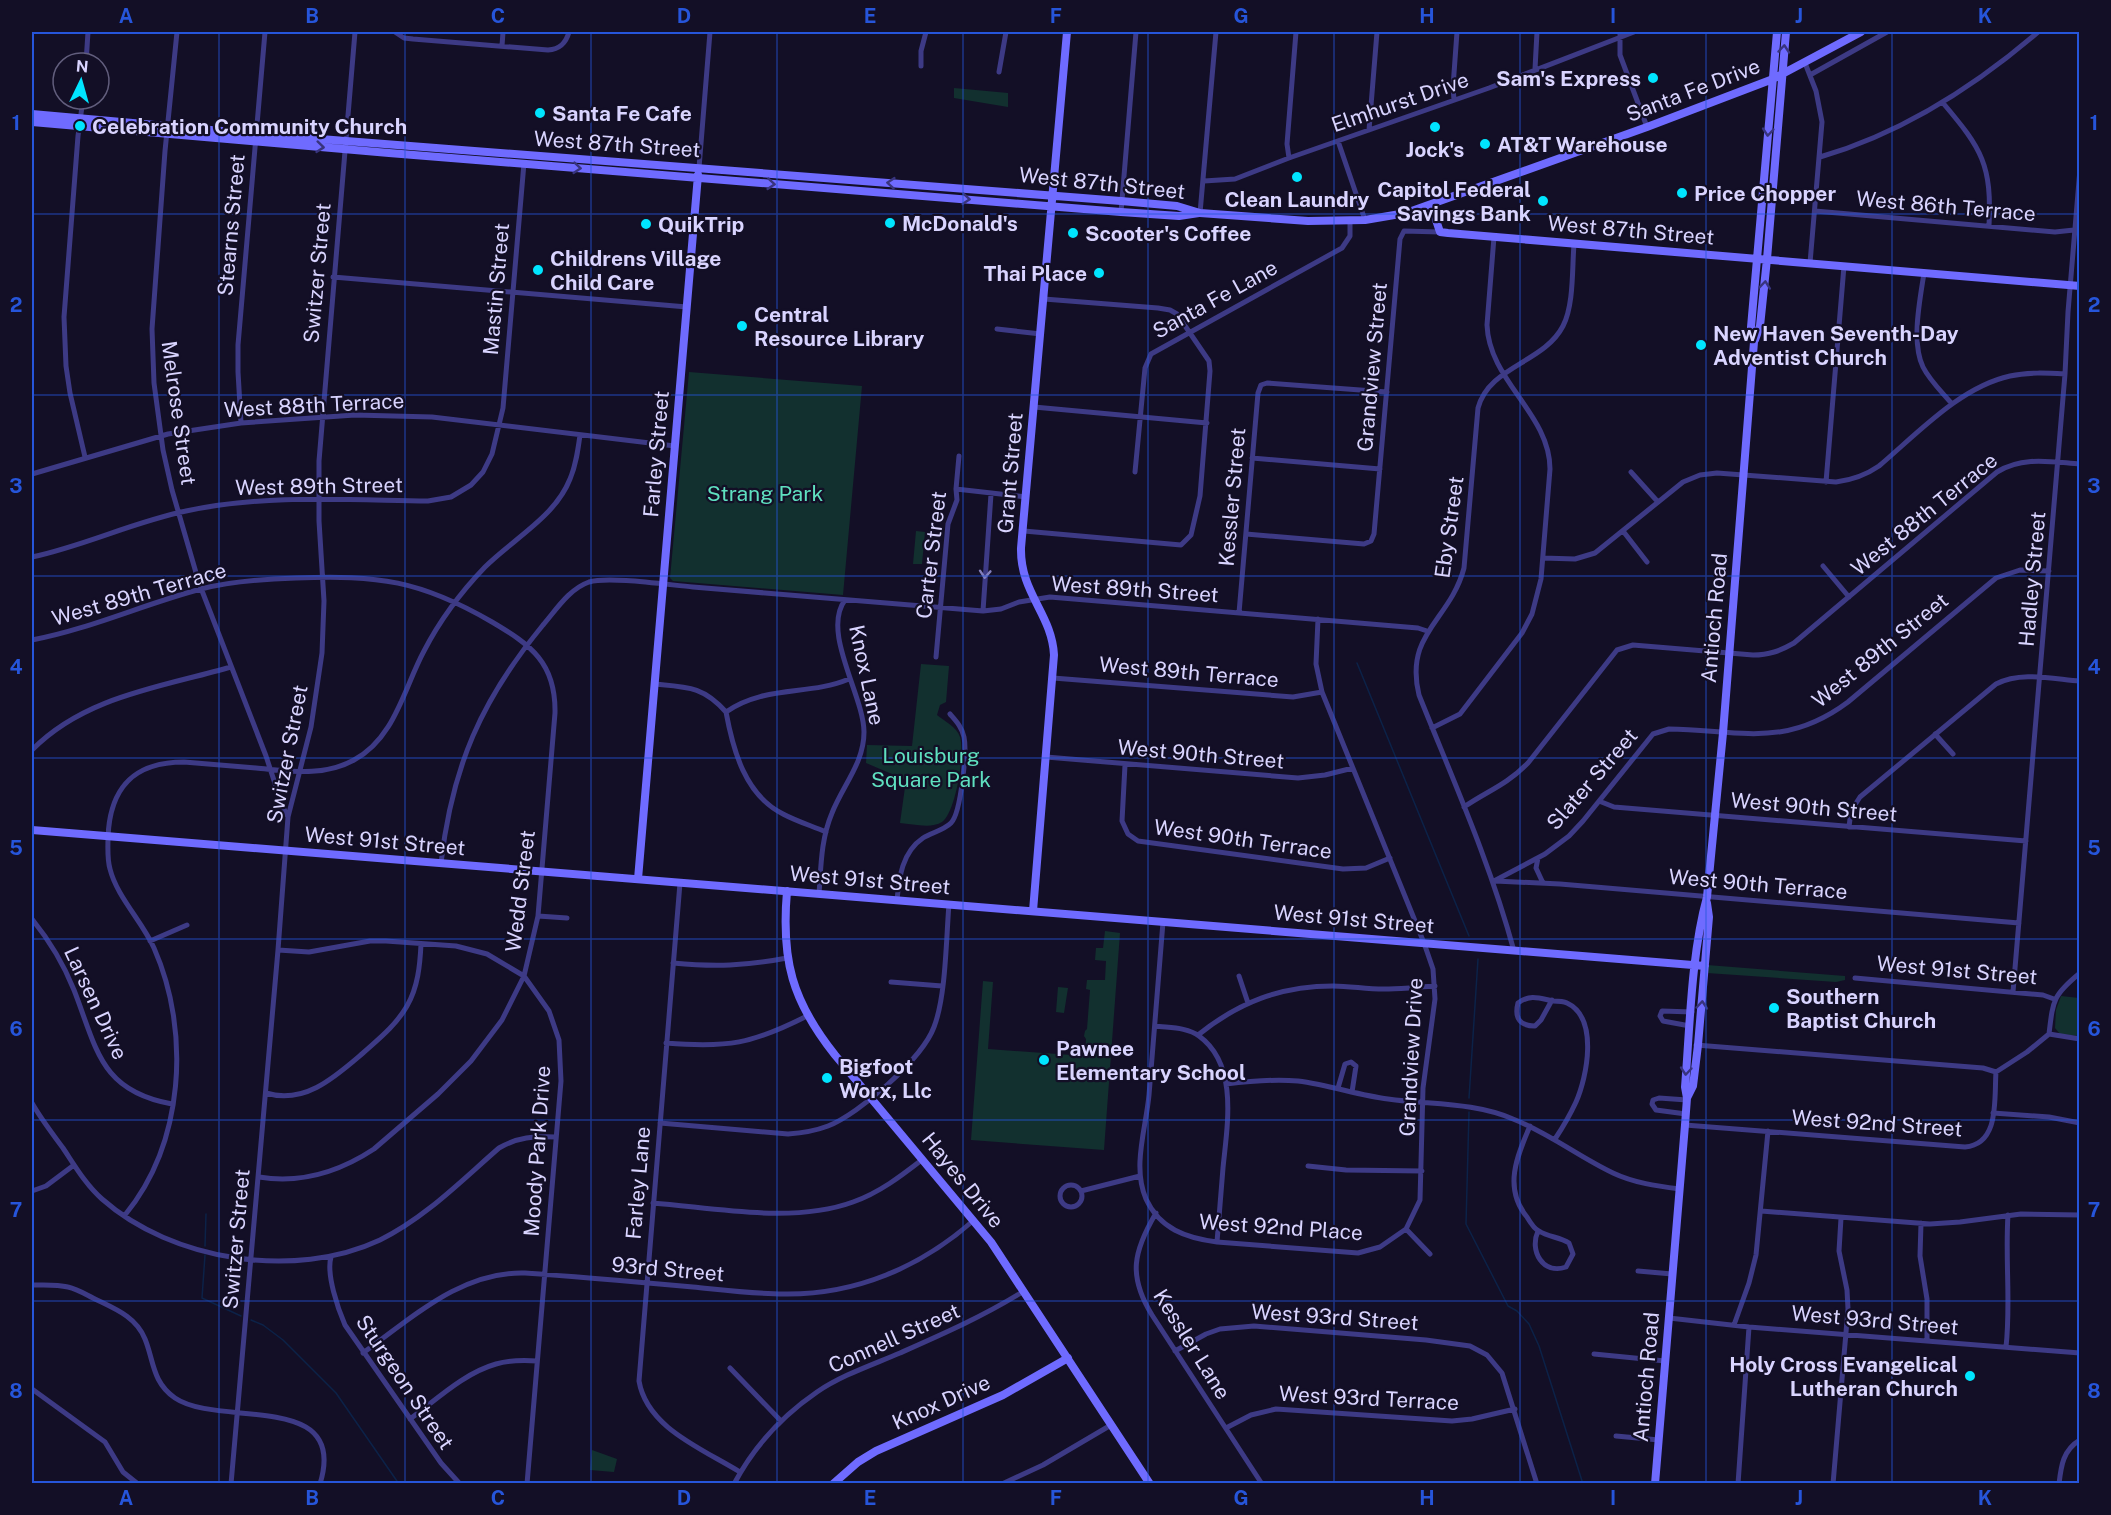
<svg xmlns="http://www.w3.org/2000/svg" width="2111" height="1515" font-family="'Public Sans',sans-serif">
  <style>
    .green { fill: #12302f }
    .lines { fill: none; stroke-linecap: round; stroke-linejoin: round }
    .stream { stroke: #0c2248; stroke-width: 1.5 }
    .street { stroke: #3d3a85; stroke-width: 5 }
    .secondary { stroke: #6f6bff; stroke-width: 8 }
    .oneway { stroke: #38347d }
    .oneway2 { stroke: #837fbc }
    .grid { fill: none; stroke: #2655da; stroke-width: 1.5; stroke-opacity: 0.55 }
    .poi-dot { fill: #00e5ff; stroke: #130f26; stroke-width: 2 }
    .labels { text-anchor: middle; dominant-baseline: central; stroke-width: 4.5; stroke-linejoin: round; paint-order: stroke }
    .poi-label { font-size: 21px; font-weight: bold; fill: #d9d4ff; stroke: #130f26; text-anchor: start }
    .street-label { font-size: 21px; fill: #d9d4ff; stroke: #130f26 }
    .park-label { font-size: 21px; fill: #5fe0c0; stroke: #130f26 }
    .neatline { fill: none; stroke: #2655da; stroke-width: 2 }
    .grid-label { font-size: 20px; text-anchor: middle; font-weight: bold; fill: #2655da }
  </style>
  <rect width="100%" height="100%" fill="#130f26"/>
  <path class="green" d="M954 88 1008 93V107L954 98Z
    M689 372 862 386 843 595 673 581 670 578Z
    M916 531 925 532 922 564H913Z
    M921 664 949 666 946 702 940 705 937 715C944 721 957 727 960 737 965 753 956 812 942 822 931 829 913 824 900 823L906 780 866 763 867 745 912 746Z
    M1105 931 1120 933 1104 1150 971 1140 983 981 993 982 988 1049 1085 1056 1086 1039 1084 1036 1085 1031 1087 1029 1090 990 1086 989 1087 980H1105L1106 961 1095 960 1096 948H1103Z
    M1707 965 1845 976V980L1836 982 1707 973Z
    M1058 987 1068 988 1064 1013 1056 1012Z
    M2061 996 2079 998V1036L2060 1034 2055 1028 2056 1010Z
    M592 1450 617 1459 614 1472 590 1470Z"/>
  <g class="lines">
    <path class="stream" d="M1357 663 1469 936
      M1469 1098 1478 959
      M1469 1112 1466 1224 1508 1306 1517 1311 1529 1324 1539 1346 1583 1484
      M205 1246 206 1214
      M205 1255 202 1298 241 1316
      M251 1320 263 1325 283 1340 336 1393 399 1484"/>
    <path class="street" d="M177 32 165 151 152 329 154 383 163 450 172 490 199 583 266 756 282 805 288 817
      M395 32 404 38 413 39 548 50C560 49 566 43 569 32
      M1620 32V55L1647 127
      M502 46 503 32
      M86 63 88 32
      M1805 63 1816 91 1822 122 1810 263
      M921 66V51L926 32
      M1535 69 1537 32
      M999 72 1006 32
      M1810 75 1887 32
      M83 99 78 136 64 317 66 366 70 393 85 457
      M1454 100 1453 87 1457 32
      M1943 103C1982 149 1992 165 1989 226
      M1369 130 1377 32
      M1338 141 1365 220
      M1820 157C1902 133 1974 87 2038 32
      M1289 158 1287 144 1296 32
      M699 168 710 32
      M1204 181 1235 179 1289 158 1489 88 1634 32
      M1815 211 2055 232 2074 230
      M1121 212 1136 32
      M1200 213 1216 32
      M1924 273C1920 300 1911 342 1923 367 1930 381 1943 393 1952 404
      M333 277 687 307
      M997 329 1041 334
      M1034 407 1207 423
      M241 423 238 372V345L265 32
      M1252 458 1380 469
      M1135 472 1145 368 1151 354 1342 248 1350 236V221
      M1631 472 1658 502
      M32 474 168 434 241 423 355 415 432 417 675 446
      M1826 482 1844 266
      M956 489 1026 497
      M1024 531 1181 545 1191 535 1200 496 1210 371 1209 361 1177 314 1170 310 1158 308 1044 299
      M1623 531 1647 562
      M1246 534 1364 544 1371 541 1374 534 1400 239 1404 231 1440 232
      M32 557C84 546 133 522 186 511 266 494 347 500 428 501L451 497 471 485 483 472 492 454 503 408 524 163
      M1543 558 1575 559 1595 553 1683 482 1700 475 1717 473 1836 482C1852 480 1866 475 1879 466 1917 434 1960 387 2010 376 2028 372 2047 373 2065 374
      M1823 566 1849 597
      M983 611 991 494
      M1239 613 1258 393 1261 385 1267 383 1387 392
      M32 640C90 629 144 604 201 589 232 581 264 579 296 578 378 575 420 580 492 622 531 645 556 663 555 713L538 916 524 976 502 1020 471 1061 438 1094 374 1149C339 1172 301 1184 259 1177
      M936 657 948 524 957 500 956 489 959 456
      M1053 678 1293 697 1322 692
      M654 684C687 687 703 686 726 712
      M726 712C733 750 745 795 783 814 796 821 812 826 826 832
      M726 712C764 685 809 696 849 679
      M1432 728 1460 714 1522 633 1532 614 1541 579 1550 469C1550 414 1489 381 1487 325L1494 237
      M1935 734 1953 754
      M32 750C85 696 162 687 231 667
      M1046 757 1298 778 1325 775 1353 768
      M1125 765 1122 821 1128 834 1138 841 1343 869 1366 868 1390 858
      M1599 801 1614 807 2026 841
      M1464 807C1489 790 1505 786 1528 763L1617 650 1633 645 1753 655C1769 655 1780 651 1794 643L1997 472C2023 456 2051 462 2080 464
      M1849 827 1851 811 1860 797 1996 684C2021 671 2053 679 2080 681
      M1538 858 1536 868 1543 883
      M441 863C452 767 481 700 543 625 556 610 569 589 589 582 609 576 669 585 693 587 789 595 886 603 983 611L1001 609 1019 602 1050 597 1418 628 1427 631
      M1494 881 1545 854 1569 836 1583 821 1653 734 1669 729C1740 730 1785 749 1848 702L1996 578 2020 570 2049 571
      M1495 881 1560 884 2019 923
      M680 883 639 1381C647 1428 703 1449 740 1472
      M819 894C821 866 821 839 832 813 843 785 864 763 864 732 864 696 821 632 845 600
      M897 900C899 878 902 852 923 838 931 833 944 830 951 823 961 813 967 751 964 737 962 727 956 721 950 714
      M538 916 567 918
      M32 919C49 940 64 965 74 990 97 1049 100 1091 172 1104
      M1163 922C1158 980 1154 1037 1149 1095 1146 1128 1132 1167 1146 1199 1160 1229 1186 1238 1217 1242L1358 1253 1380 1247 1406 1229 1420 1200 1423 1088 1435 999 1433 969 1424 943 1322 692 1316 664 1318 619
      M150 941 187 925
      M278 950 309 952 370 941H386L456 946 487 954 524 976 549 1011 559 1040 561 1081 527 1484
      M1514 951C1490 862 1453 780 1419 695 1404 633 1450 621 1464 568L1478 408C1489 366 1544 363 1563 326 1574 305 1572 268 1574 244
      M673 963C715 967 745 966 787 958
      M1239 976 1248 1003
      M1855 978 2043 995 2054 999
      M891 982 942 986
      M2013 992 2065 374 2068 312 2080 169
      M1552 1000 1541 1020 1535 1026C1520 1026 1514 1018 1518 1003 1530 994 1539 998 1553 1001 1557 1001 1563 1001 1567 1003 1599 1018 1587 1077 1576 1102 1570 1115 1563 1127 1555 1139
      M1155 1026C1169 1028 1187 1027 1199 1036 1239 1065 1227 1126 1223 1168 1221 1192 1219 1217 1217 1242
      M1690 1026 1663 1021 1660 1016 1662 1011 1692 1012
      M2049 1034 2080 1039
      M1198 1035C1239 1002 1281 986 1333 986 1352 986 1370 990 1389 989 1404 989 1419 987 1435 986
      M666 1043C728 1048 752 1044 807 1016
      M1696 1045 1983 1068 1996 1072
      M1226 1084C1250 1081 1274 1079 1298 1081 1329 1085 1358 1095 1388 1099 1431 1105 1473 1102 1513 1119 1549 1133 1579 1157 1613 1173 1634 1183 1657 1186 1680 1189
      M1338 1088 1345 1064 1351 1062 1356 1066 1352 1092
      M266 1093C305 1105 336 1076 363 1053 380 1038 396 1025 407 1006 418 987 420 965 421 944
      M32 1103C41 1119 52 1133 63 1148 75 1166 86 1185 102 1199 172 1261 295 1280 380 1240 425 1218 462 1180 499 1148 518 1137 534 1136 556 1137
      M1993 1113 2049 1117 2080 1123
      M1686 1114 1656 1110 1652 1104 1653 1100 1659 1098 1687 1100
      M660 1123 788 1134C802 1133 815 1131 828 1126 859 1114 922 1059 934 1027 946 996 946 940 949 904
      M1685 1125 1965 1147C2000 1144 1994 1099 1996 1072L2027 1052 2049 1034C2053 1000 2053 995 2080 973
      M1530 1126C1517 1156 1503 1188 1527 1217 1530 1222 1534 1229 1539 1231 1548 1237 1560 1237 1569 1243L1573 1254 1566 1267C1543 1275 1529 1251 1538 1231
      M1308 1166 1346 1170 1422 1171
      M1060 1196a11 11 0 1 1 22 0a11 11 0 1 1-22 0Z
      M32 1191 46 1186 74 1165
      M1081 1191 1140 1176
      M653 1203C716 1208 793 1224 853 1202 879 1193 901 1176 923 1159
      M1761 1211 1930 1224 1960 1222 2021 1214 2080 1215
      M1156 1213C1133 1252 1128 1276 1152 1315L1262 1484
      M125 1215C184 1143 191 1032 154 948 142 921 117 897 110 869 107 859 108 848 108 837 110 788 133 762 184 762 208 764 232 766 256 768 290 771 323 777 354 760 395 738 404 688 424 651 440 620 461 592 485 567 513 539 555 517 570 479 576 465 578 450 580 435
      M1921 1223 1920 1256 1927 1299V1341
      M1406 1229 1430 1254
      M331 1257C326 1274 338 1309 345 1325L441 1463 460 1484
      M1638 1271 1672 1274
      M32 1285C43 1285 56 1284 68 1287 77 1289 85 1294 93 1298 113 1308 136 1316 145 1339 154 1361 152 1382 175 1398 219 1428 349 1390 320 1484
      M1669 1318 1749 1327 2080 1353
      M1734 1325 1749 1283 1756 1255 1768 1131
      M2006 1347C2011 1303 2005 1260 2008 1215
      M1175 1351 1206 1334 1220 1329 1254 1326 1426 1340 1470 1346 1487 1355 1502 1373 1537 1484
      M363 1353C412 1318 461 1271 525 1273 581 1277 637 1282 693 1287 723 1290 754 1294 784 1294 856 1295 921 1267 974 1220
      M1594 1354 1665 1361
      M730 1368 781 1421
      M32 1389 105 1442 123 1472 138 1484
      M410 1419C436 1400 464 1373 496 1364 510 1360 523 1360 537 1361
      M1226 1428 1251 1415 1276 1409 1452 1421 1472 1419 1515 1409
      M1616 1436 1659 1440
      M231 1484 278 950 288 817 311 727 322 653 324 601 319 521V461L355 32
      M734 1484C754 1446 782 1416 817 1392 842 1375 872 1365 900 1353 943 1334 984 1316 1024 1291
      M1002 1484 1043 1465 1111 1425
      M1738 1484 1749 1327
      M1833 1484 1848 1309 1847 1290 1839 1251 1841 1218
      M2059 1484C2061 1466 2063 1450 2080 1440"/>
    <path class="secondary" d="M32 114 256 134 1121 201 1177 206 1200 213 1308 221 1365 220 1406 213 1647 127 1773 79 1861 32
      M32 122 389 153 1121 212 1179 216 1199 213
      M1431 205 1440 232 1448 233 2080 286
      M1755 340 1760 326 1767 259 1786 32
      M32 830 1705 966
      M638 879 698 175
      M787 891C781 960 792 1001 835 1055L991 1242 1150 1484
      M1033 911 1054 655C1052 614 1020 593 1021 548L1067 32
      M1687 1098 1693 1086 1698 1045 1709 917 1707 903
      M833 1484 858 1462 876 1451 1003 1395 1068 1358
      M1655 1484 1685 1125 1687 1098 1685 1087C1690 1026 1691 955 1707 897L1723 733 1754 342 1751 327 1777 32"/>
  </g>
  <defs><path id="oneway-chevron" d="M-2-3.5L2.5 0L-2 3.5" fill="none" stroke-width="1.6" stroke-linecap="round" stroke-linejoin="round" transform="scale(1.5)"/></defs>
  <g class="oneway">
    <use href="#oneway-chevron" transform="translate(1784 49) rotate(-85)"/>
    <use href="#oneway-chevron" transform="translate(1768 132) rotate(95)"/>
    <use href="#oneway-chevron" transform="translate(320 147) rotate(6)"/>
    <use href="#oneway-chevron" transform="translate(577 168) rotate(5)"/>
    <use href="#oneway-chevron" transform="translate(891 183) rotate(-175)"/>
    <use href="#oneway-chevron" transform="translate(771 184) rotate(5)"/>
    <use href="#oneway-chevron" transform="translate(966 199) rotate(5)"/>
    <use href="#oneway-chevron" transform="translate(1765 285) rotate(-84)"/>
    <use href="#oneway-chevron" transform="translate(1702 1005) rotate(-85)"/>
    <use href="#oneway-chevron" transform="translate(1686 1071) rotate(95)"/>
  </g>
  <use class="oneway2" href="#oneway-chevron" transform="translate(985 574) rotate(94)"/>
  <path class="grid" d="M219 32V1484M405 32V1484M591 32V1484M777 32V1484M963 32V1484M1148 32V1484M1334 32V1484M1520 32V1484M1706 32V1484M1892 32V1484M32 214H2080M32 395H2080M32 576H2080M32 758H2080M32 939H2080M32 1120H2080M32 1301H2080"/>
  <g class="poi-dot">
    <circle cx="1653" cy="78" r="6"/>
    <circle cx="540" cy="113" r="6"/>
    <circle cx="80" cy="126" r="6"/>
    <circle cx="1435" cy="127" r="6"/>
    <circle cx="1485" cy="144" r="6"/>
    <circle cx="1297" cy="177" r="6"/>
    <circle cx="1682" cy="193" r="6"/>
    <circle cx="1543" cy="201" r="6"/>
    <circle cx="890" cy="223" r="6"/>
    <circle cx="646" cy="224" r="6"/>
    <circle cx="1073" cy="233" r="6"/>
    <circle cx="538" cy="270" r="6"/>
    <circle cx="1099" cy="273" r="6"/>
    <circle cx="742" cy="326" r="6"/>
    <circle cx="1701" cy="345" r="6"/>
    <circle cx="1774" cy="1008" r="6"/>
    <circle cx="1044" cy="1060" r="6"/>
    <circle cx="827" cy="1078" r="6"/>
    <circle cx="1970" cy="1376" r="6"/>
  </g>
  <g class="labels">
    <g class="poi-label">
      <text x="1641" y="78" text-anchor="end">Sam's Express</text>
      <text x="552" y="113">Santa Fe Cafe</text>
      <text x="92" y="126">Celebration Community Church</text>
      <text x="1497" y="144">AT&amp;T Warehouse</text>
      <text x="1435" y="149" text-anchor="middle">Jock's</text>
      <text x="1531" y="189" text-anchor="end">Capitol Federal<tspan x="1531" dy="24">Savings Bank</tspan></text>
      <text x="1694" y="193">Price Chopper</text>
      <text x="1297" y="199" text-anchor="middle">Clean Laundry</text>
      <text x="902" y="223">McDonald's</text>
      <text x="658" y="224">QuikTrip</text>
      <text x="1085" y="233">Scooter's Coffee</text>
      <text x="550" y="258">Childrens Village<tspan x="550" dy="24">Child Care</tspan></text>
      <text x="1087" y="273" text-anchor="end">Thai Place</text>
      <text x="754" y="314">Central<tspan x="754" dy="24">Resource Library</tspan></text>
      <text x="1713" y="333">New Haven Seventh-Day<tspan x="1713" dy="24">Adventist Church</tspan></text>
      <text x="1786" y="996">Southern<tspan x="1786" dy="24">Baptist Church</tspan></text>
      <text x="1056" y="1048">Pawnee<tspan x="1056" dy="24">Elementary School</tspan></text>
      <text x="839" y="1066">Bigfoot<tspan x="839" dy="24">Worx, Llc</tspan></text>
      <text x="1958" y="1364" text-anchor="end">Holy Cross Evangelical<tspan x="1958" dy="24">Lutheran Church</tspan></text>
    </g>
    <g class="street-label">
      <text transform="translate(1693 90) rotate(-21)">Santa Fe Drive</text>
      <text transform="translate(1400 102) rotate(-19)">Elmhurst Drive</text>
      <text transform="translate(617 144) rotate(4)">West 87th Street</text>
      <text transform="translate(1102 183) rotate(6)">West 87th Street</text>
      <text transform="translate(1946 206) rotate(5)">West 86th Terrace</text>
      <text transform="translate(231 225) rotate(-85)">Stearns Street</text>
      <text transform="translate(1631 230) rotate(5)">West 87th Street</text>
      <text transform="translate(317 273) rotate(-85)">Switzer Street</text>
      <text transform="translate(496 289) rotate(-85)">Mastin Street</text>
      <text transform="translate(1215 299) rotate(-29)">Santa Fe Lane</text>
      <text transform="translate(1372 367) rotate(-85)">Grandview Street</text>
      <text transform="translate(314 405) rotate(-3)">West 88th Terrace</text>
      <text transform="translate(179 413) rotate(82)">Melrose Street</text>
      <text transform="translate(656 454) rotate(-85)">Farley Street</text>
      <text transform="translate(1010 473) rotate(-85)">Grant Street</text>
      <text transform="translate(319 486) rotate(-1)">West 89th Street</text>
      <text transform="translate(1232 497) rotate(-85)">Kessler Street</text>
      <text transform="translate(1924 514) rotate(-39)">West 88th Terrace</text>
      <text transform="translate(1449 527) rotate(-82)">Eby Street</text>
      <text transform="translate(931 555) rotate(-83)">Carter Street</text>
      <text transform="translate(2032 579) rotate(-85)">Hadley Street</text>
      <text transform="translate(1135 589) rotate(4)">West 89th Street</text>
      <text transform="translate(139 594) rotate(-16)">West 89th Terrace</text>
      <text transform="translate(1714 618) rotate(-85)">Antioch Road</text>
      <text transform="translate(1880 650) rotate(-39)">West 89th Street</text>
      <text transform="translate(1189 672) rotate(5)">West 89th Terrace</text>
      <text transform="translate(867 675) rotate(78)">Knox Lane</text>
      <text transform="translate(287 754) rotate(-79)">Switzer Street</text>
      <text transform="translate(1201 754) rotate(5)">West 90th Street</text>
      <text transform="translate(1592 779) rotate(-49)">Slater Street</text>
      <text transform="translate(1814 807) rotate(5)">West 90th Street</text>
      <text transform="translate(1243 839) rotate(8)">West 90th Terrace</text>
      <text transform="translate(385 841) rotate(5)">West 91st Street</text>
      <text transform="translate(870 880) rotate(5)">West 91st Street</text>
      <text transform="translate(1758 884) rotate(5)">West 90th Terrace</text>
      <text transform="translate(520 891) rotate(-83)">Wedd Street</text>
      <text transform="translate(1354 919) rotate(5)">West 91st Street</text>
      <text transform="translate(1957 970) rotate(5)">West 91st Street</text>
      <text transform="translate(96 1003) rotate(65)">Larsen Drive</text>
      <text transform="translate(1411 1057) rotate(-87)">Grandview Drive</text>
      <text transform="translate(1877 1123) rotate(4)">West 92nd Street</text>
      <text transform="translate(537 1151) rotate(-86)">Moody Park Drive</text>
      <text transform="translate(963 1180) rotate(51)">Hayes Drive</text>
      <text transform="translate(638 1183) rotate(-85)">Farley Lane</text>
      <text transform="translate(1281 1227) rotate(4)">West 92nd Place</text>
      <text transform="translate(236 1239) rotate(-85)">Switzer Street</text>
      <text transform="translate(668 1269) rotate(5)">93rd Street</text>
      <text transform="translate(1335 1317) rotate(4)">West 93rd Street</text>
      <text transform="translate(1875 1320) rotate(5)">West 93rd Street</text>
      <text transform="translate(894 1338) rotate(-24)">Connell Street</text>
      <text transform="translate(1192 1344) rotate(58)">Kessler Lane</text>
      <text transform="translate(1646 1377) rotate(-85)">Antioch Road</text>
      <text transform="translate(405 1382) rotate(56)">Sturgeon Street</text>
      <text transform="translate(1369 1398) rotate(3)">West 93rd Terrace</text>
      <text transform="translate(941 1402) rotate(-24)">Knox Drive</text>
    </g>
    <g class="park-label">
      <text x="765" y="493">Strang Park</text>
      <text x="931" y="755">Louisburg<tspan x="931" dy="24">Square Park</tspan></text>
    </g>
  </g>
  <rect width="2111" height="1515" fill="none" stroke="#130f26" stroke-width="66"/>
  <g transform="translate(81 81) rotate(5)"><circle r="28" fill="#130f26" stroke="#625e7d" stroke-width="1.5"/>
  <path d="M0-4.5L10 22L0 15L-10 22Z" fill="#00e5ff"/>
  <text y="-9" font-size="16" font-weight="bold" text-anchor="middle" fill="#d9d4ff">N</text>
  </g>
  <rect x="33" y="33" width="2045" height="1449" class="neatline"/>
  <g class="grid-label">
    <text x="126" y="23">A</text>
    <text x="312" y="23">B</text>
    <text x="498" y="23">C</text>
    <text x="684" y="23">D</text>
    <text x="870" y="23">E</text>
    <text x="1056" y="23">F</text>
    <text x="1241" y="23">G</text>
    <text x="1427" y="23">H</text>
    <text x="1613" y="23">I</text>
    <text x="1799" y="23">J</text>
    <text x="1985" y="23">K</text>
    <text x="16" y="130">1</text>
    <text x="2094" y="130">1</text>
    <text x="16" y="312">2</text>
    <text x="2094" y="312">2</text>
    <text x="16" y="493">3</text>
    <text x="2094" y="493">3</text>
    <text x="16" y="674">4</text>
    <text x="2094" y="674">4</text>
    <text x="16" y="855">5</text>
    <text x="2094" y="855">5</text>
    <text x="16" y="1036">6</text>
    <text x="2094" y="1036">6</text>
    <text x="16" y="1217">7</text>
    <text x="2094" y="1217">7</text>
    <text x="16" y="1398">8</text>
    <text x="2094" y="1398">8</text>
    <text x="126" y="1505">A</text>
    <text x="312" y="1505">B</text>
    <text x="498" y="1505">C</text>
    <text x="684" y="1505">D</text>
    <text x="870" y="1505">E</text>
    <text x="1056" y="1505">F</text>
    <text x="1241" y="1505">G</text>
    <text x="1427" y="1505">H</text>
    <text x="1613" y="1505">I</text>
    <text x="1799" y="1505">J</text>
    <text x="1985" y="1505">K</text>
  </g>
</svg>
